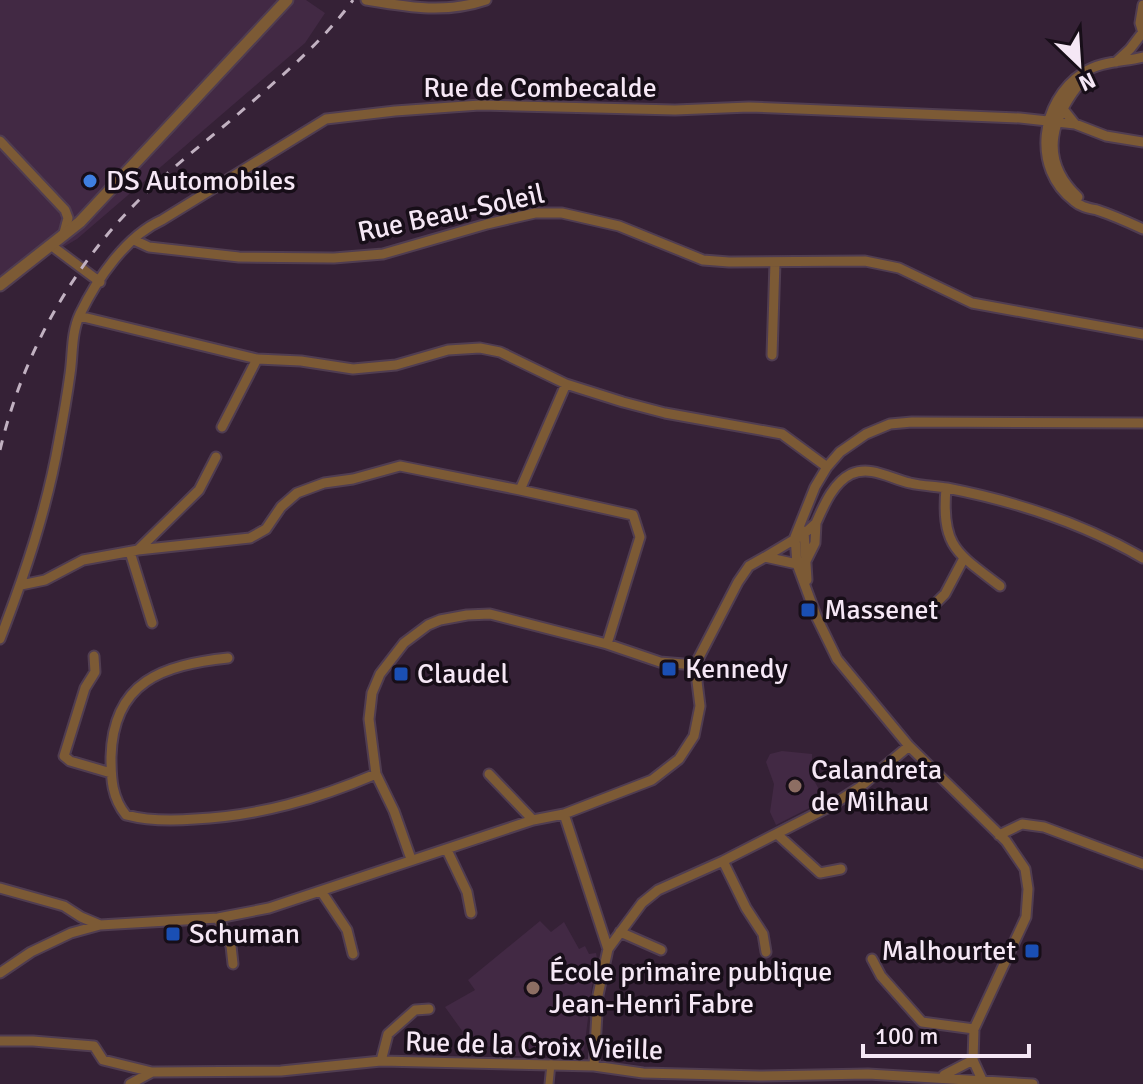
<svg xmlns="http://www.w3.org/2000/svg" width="1143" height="1084" font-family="Signika,sans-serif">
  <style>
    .built { fill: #422944 }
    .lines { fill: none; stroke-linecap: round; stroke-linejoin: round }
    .pedestrian-casing { stroke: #503d51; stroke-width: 11 }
    .minor-casing { stroke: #503d51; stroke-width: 13 }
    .tertiary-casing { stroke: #503d51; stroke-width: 15 }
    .pedestrian { stroke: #7c5a35; stroke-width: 7 }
    .minor { stroke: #7c5a35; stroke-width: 9 }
    .tertiary { stroke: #7c5a35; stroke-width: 11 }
    .rail { stroke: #c1b1c1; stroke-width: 3; stroke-dasharray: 10 10; stroke-linecap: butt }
    .shop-dot { fill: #3f7fe0; stroke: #170e18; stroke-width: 3 }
    .transit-dot { fill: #1a4fb4; stroke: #170e18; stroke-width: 3 }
    .education-dot { fill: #8d6e63; stroke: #170e18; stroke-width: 3 }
    .labels { text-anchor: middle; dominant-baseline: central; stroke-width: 7; stroke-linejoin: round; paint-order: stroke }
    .street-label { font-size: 28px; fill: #f5e7f5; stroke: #170e18 }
    .poi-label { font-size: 28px; fill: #f5e7f5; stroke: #170e18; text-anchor: start }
  </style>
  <rect width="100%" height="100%" fill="#352136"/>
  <path class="built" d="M0 0H306L325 13 305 43 77 239 0 284Z
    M782 751 812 754V777L825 800 776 825 770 812 774 784 766 762 770 754Z
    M540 921 551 932 564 922 579 949 585 946 589 954 596 953 598 964 592 986 584 1050 575 1057 510 1056 509 1047 473 1046 445 1007 475 990 468 980Z"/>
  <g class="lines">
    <g class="pedestrian-casing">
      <path id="pedestrian" d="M549 1084 551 1064"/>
    </g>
    <g class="minor-casing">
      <path id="minor" d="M366 0C408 7 445 14 486 0
        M1143 5 1140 23 1143 33
        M1143 57C1124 62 1100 61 1083 73 1040 101 1031 169 1074 201 1081 207 1088 208 1097 210 1112 215 1128 222 1143 229
        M1116 62 1130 49 1143 32
        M1075 124 1106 136 1143 142
        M0 141 65 210 68 218 64 233
        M1078 197C1037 159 1052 115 1085 77
        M134 240 149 247 239 257 334 258 383 254 487 224 535 213H562L619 226 703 260 729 262 865 261 899 268 972 303 1143 334
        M52 246 100 282
        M79 316 257 359 301 361 353 369 396 365 448 350 480 348 500 352 566 384 623 402 665 413 782 434 827 467
        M772 355 775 262
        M222 427 257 359
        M946 488C941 547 957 553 1000 586
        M520 490 633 515 640 537 607 644
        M816 523C824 505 833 483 851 474 871 465 891 479 910 483 922 486 935 486 947 488 1014 501 1084 524 1143 558
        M816 523 815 543 806 561 797 564 765 557 805 533Z
        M804 531 807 580
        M138 550 199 490 216 457
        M130 552 152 623
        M21 585 45 580 83 560 138 550 250 538 266 529 281 507 297 493 324 483 353 479 400 466 520 490 566 384
        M930 609 945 594 964 558
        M0 639C25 574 47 509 59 440 63 419 67 396 70 374 73 355 71 333 80 314 97 279 126 236 162 220L326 119 395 111 480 105 675 110 749 107 1020 118 1075 124 1063 109
        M94 656 95 672 85 688 64 756 70 761 111 773
        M228 658C163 665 113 681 111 757 111 779 112 798 126 815 149 821 171 821 195 819 259 816 317 799 376 774
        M489 774 533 820
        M564 814 608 949
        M777 834 820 873 841 869
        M999 835 1022 824 1044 827 1143 864
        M447 850 467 892 471 913
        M411 859 394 811 376 774 369 719 372 693 380 674 404 643 428 625 440 620 467 615 490 614 607 644 660 662 695 665
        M723 861 746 908 763 934 766 952
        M0 888 64 906 81 917 100 925
        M321 891 347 930 353 954
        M218 918 231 946 233 964
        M620 932 661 950
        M872 959 881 976 922 1022 974 1029
        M0 973 31 952 71 933 100 925 218 918 269 908 533 820 564 814 652 780 679 759 694 736 700 706 695 665 738 582 749 566 765 557
        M0 1041H33L94 1046 103 1060 152 1072
        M381 1061 388 1034 415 1010 429 1009
        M594 1066 598 995 608 949 642 903 658 890 723 861 829 807 860 787 909 746
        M944 1075 973 1060
        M130 1084 152 1072 281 1071 381 1061 594 1066 643 1073 760 1076 868 1074 1033 1084
        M984 1084 973 1060 974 1029 1026 917 1028 889 1025 869 1006 841 909 746 837 659 817 618 797 564 795 537 815 487 827 467 840 452 866 434 890 424 912 422 1143 423"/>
    </g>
    <g class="tertiary-casing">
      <path id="tertiary" d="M0 285 80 222 287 0"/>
    </g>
    <use href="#pedestrian" class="pedestrian"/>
    <use href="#minor" class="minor"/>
    <use href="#tertiary" class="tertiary"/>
    <path class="rail" d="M0 450C22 357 69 271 136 203 167 171 203 144 237 115 278 79 321 44 353 0"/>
  </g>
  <circle class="shop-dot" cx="90" cy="181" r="8"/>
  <g class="transit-dot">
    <rect x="800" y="602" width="16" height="16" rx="4"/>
    <rect x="661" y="661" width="16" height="16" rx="4"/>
    <rect x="393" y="666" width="16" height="16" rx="4"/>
    <rect x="165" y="926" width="16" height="16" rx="4"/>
    <rect x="1024" y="943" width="16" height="16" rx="4"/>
  </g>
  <g class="education-dot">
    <circle cx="795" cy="786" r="8"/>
    <circle cx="533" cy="988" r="8"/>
  </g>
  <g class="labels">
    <g class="street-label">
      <text x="540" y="88">Rue de Combecalde</text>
      <text transform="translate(451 213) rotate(-12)">Rue Beau-Soleil</text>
      <text transform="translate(534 1046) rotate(2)">Rue de la Croix Vieille</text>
    </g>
    <g class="poi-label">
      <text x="106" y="181">DS Automobiles</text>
      <text x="824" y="610">Massenet</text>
      <text x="685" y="669">Kennedy</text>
      <text x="417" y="674">Claudel</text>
      <text x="811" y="770">Calandreta<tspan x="811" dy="32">de Milhau</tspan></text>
      <text x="189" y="934">Schuman</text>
      <text x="1016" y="951" text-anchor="end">Malhourtet</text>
      <text x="549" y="972">École primaire publique<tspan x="549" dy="32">Jean-Henri Fabre</tspan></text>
    </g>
  </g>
  <g transform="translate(1079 64) rotate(155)" stroke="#170e18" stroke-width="6" paint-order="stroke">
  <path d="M0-6L14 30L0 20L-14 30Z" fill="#f5e7f5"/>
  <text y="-12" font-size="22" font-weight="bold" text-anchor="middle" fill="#f5e7f5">N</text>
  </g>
  <path d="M863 1044v12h166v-12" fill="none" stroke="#f5e7f5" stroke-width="4"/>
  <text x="875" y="1044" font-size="24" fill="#f5e7f5" stroke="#170e18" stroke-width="6" paint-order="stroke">100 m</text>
</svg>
